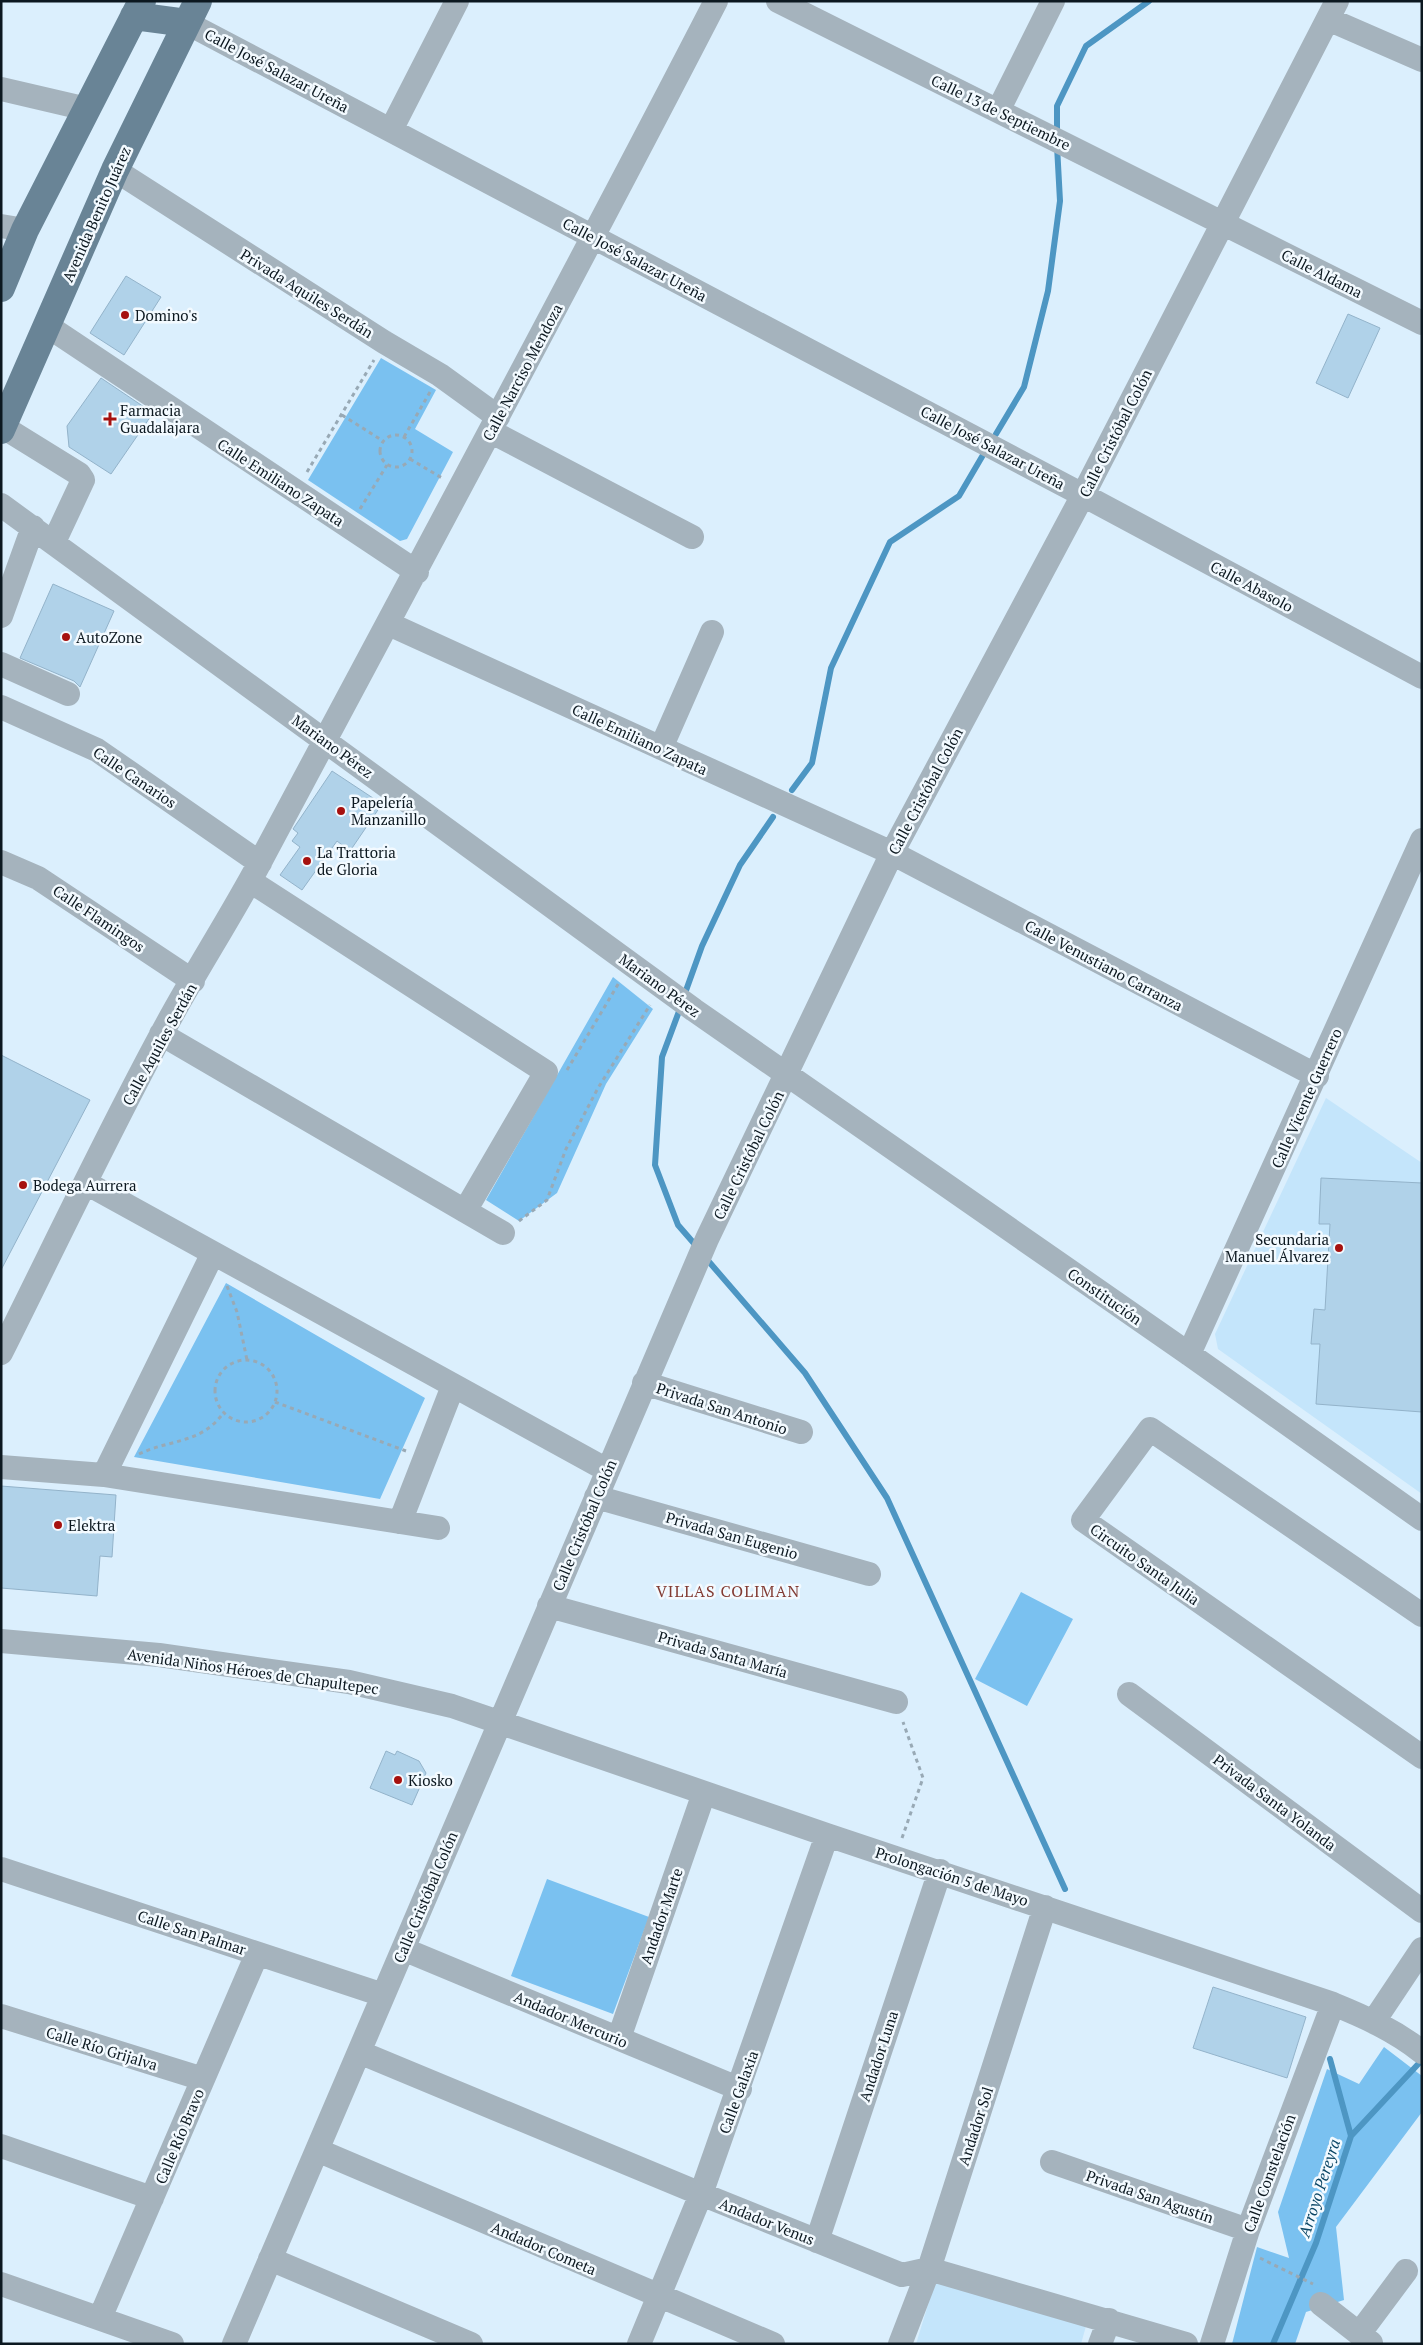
<svg xmlns="http://www.w3.org/2000/svg" width="1423" height="2345" font-family="'PT Serif',serif">
  <style>
    .built { fill: #c4e5fb }
    .green { fill: #7ac1f0 }
    .lines { fill: none; stroke-linecap: round; stroke-linejoin: round }
    .stream { stroke: #4d96c3; stroke-width: 6 }
    .building { fill: #b0d2e9; stroke: #93b3ca }
    .path { stroke: #98a9b5; stroke-width: 3; stroke-dasharray: 4 4; stroke-linecap: butt }
    .minor { stroke: #a5b3bd; stroke-width: 24 }
    .major { stroke: #698496; stroke-width: 28 }
    .poi-dot { fill: #a6110f; stroke: #f3faff; stroke-width: 2 }
    .labels { text-anchor: middle; dominant-baseline: central; stroke-width: 5; stroke-linejoin: round; paint-order: stroke }
    .street-label { font-size: 15px; fill: #0c1820; stroke: #f3faff }
    .poi-label { font-size: 15px; fill: #0c1820; stroke: #f3faff; text-anchor: start }
    .neighbourhood-label { font-size: 16px; letter-spacing: 1px; fill: #823b33; stroke: #f3faff }
    .water-label { font-size: 16px; font-style: italic; fill: #0c4766; stroke: #f3faff }
  </style>
  <rect width="100%" height="100%" fill="#dbeffd"/>
  <path class="built" d="M1326 1098 1422 1163V1494L1218 1349 1215 1334Z
    M935 2282 1086 2326 1081 2344H916Z"/>
  <path class="green" d="M381 358 436 390 415 429 453 452 407 539 400 541 308 480Z
    M613 977 653 1009 606 1084 557 1193 519 1221 486 1200Z
    M226 1283 425 1398 380 1499 134 1457Z
    M1021 1592 1073 1619 1027 1706 975 1679Z
    M547 1879 649 1917 613 2014 511 1976Z
    M1384 2047 1422 2076V2112L1336 2227 1344 2300 1306 2312 1295 2344H1232L1257 2247 1289 2258 1278 2212 1327 2069 1359 2084Z"/>
  <g class="lines">
    <path class="stream" d="M1057 134V106L1086 46 1149 1
      M996 434 1024 387 1048 291 1060 201 1057 146
      M792 790 812 763 831 668 890 542 959 496 983 455
      M684 996 702 946 740 865 773 817
      M681 1006 662 1057 655 1165 678 1225 698 1248
      M704 1256 805 1373 887 1498 1065 1889
      M1330 2059 1351 2136
      M1273 2344 1316 2243 1351 2136 1422 2060"/>
  </g>
  <path class="building" d="M126 276 161 297 124 355 90 333Z
    M1348 314 1380 328 1348 398 1316 383Z
    M101 378 153 413 111 474 69 447 67 426Z
    M53 584 114 611 80 687 74 681 20 658Z
    M332 771 382 804 350 851 337 841 302 890 280 875 300 847 292 841 298 833 293 829Z
    M1 1055 90 1100 1 1270Z
    M1321 1178 1422 1183V1412L1316 1404 1320 1344H1311L1314 1309 1325 1310 1330 1224H1319Z
    M1 1486 116 1495 112 1557 100 1556 97 1596 1 1588Z
    M386 1751 395 1755 397 1751 419 1761 426 1773 412 1805 370 1788Z
    M1213 1987 1306 2017 1287 2078 1193 2048Z"/>
  <g class="lines">
    <path class="path" d="M342 415 383 441
      M380 451a16 16 0 1 1 32 0a16 16 0 1 1-32 0Z
      M404 437 430 392
      M410 459 442 478
      M307 472 374 360
      M360 509 387 465
      M567 1070 620 981
      M519 1221 547 1200 566 1149 598 1088 650 1005
      M227 1286 237 1312 247 1360
      M215 1391a31 31 0 1 1 62 0a31 31 0 1 1-62 0Z
      M275 1402 406 1451
      M139 1454C170 1439 202 1444 224 1412
      M902 1838 923 1778 903 1722
      M1260 2258 1313 2284"/>
    <path class="minor" d="M778 1 1422 323
      M1328 19 1422 60
      M187 23 1083 495 1422 677
      M1 89 87 109
      M998 111 1053 1
      M391 130 457 1
      M115 170 384 342 440 375 498 417
      M1 226 25 230
      M46 325 417 572
      M3 427 79 474 83 480 54 542
      M490 431 692 537
      M1 505 694 1010 1189 1354 1422 1519
      M1 616 33 527
      M389 624 892 853 1317 1076
      M1 664 68 694
      M1 707 97 750 260 863
      M661 748 712 632
      M1 862 38 878 193 981
      M250 881 546 1072 465 1211
      M161 1034 503 1233
      M86 1183 607 1470
      M1 1353C54 1247 104 1141 160 1037 191 978 228 922 259 864 412 577 567 290 716 1
      M1189 1354 1422 840
      M644 1383 801 1432
      M1 1467 104 1475 438 1528
      M104 1475 213 1253
      M596 1497 869 1574
      M400 1522 453 1386
      M549 1606 896 1702
      M1422 1615 1150 1429 1083 1520 1422 1757
      M1 1641 159 1655 349 1682 452 1706 827 1835 1333 2004C1365 2017 1394 2030 1422 2052
      M1129 1694 1422 1911
      M1 1869 383 1995
      M403 1949 740 2089
      M1 2016 203 2079
      M1374 2021 1422 1949
      M619 2038 704 1793
      M359 2052 701 2194 902 2275 929 2269 1186 2344
      M1 2146 152 2198
      M317 2150 773 2344
      M1052 2162 1248 2230
      M817 2241 940 1871
      M270 2259 471 2344
      M1 2284 172 2344
      M1321 2304 1371 2343
      M100 2318 257 1954
      M1359 2334 1406 2271
      M234 2344 707 1239 892 853 1083 495 1337 1
      M639 2344 701 2194 827 1835
      M900 2344 929 2269 1045 1907
      M1100 2344 1109 2320
      M1212 2344 1248 2230 1333 2004"/>
    <path class="major" d="M134 16 187 23
      M1 288 25 230 142 1
      M1 430 115 170 198 1"/>
  </g>
  <g class="poi-dot">
    <circle cx="125" cy="315" r="5"/>
    <path d="M107.5 411.5h5v5h5v5h-5v5h-5v-5h-5v-5h5z"/>
    <circle cx="66" cy="637" r="5"/>
    <circle cx="341" cy="811" r="5"/>
    <circle cx="307" cy="861" r="5"/>
    <circle cx="23" cy="1185" r="5"/>
    <circle cx="1339" cy="1248" r="5"/>
    <circle cx="58" cy="1525" r="5"/>
    <circle cx="398" cy="1780" r="5"/>
  </g>
  <g class="labels">
    <g class="street-label">
      <text transform="translate(277 70) rotate(28)">Calle José Salazar Ureña</text>
      <text transform="translate(1001 112) rotate(26)">Calle 13 de Septiembre</text>
      <text transform="translate(96 214) rotate(-66)">Avenida Benito Juárez</text>
      <text transform="translate(635 259) rotate(28)">Calle José Salazar Ureña</text>
      <text transform="translate(1322 273) rotate(27)">Calle Aldama</text>
      <text transform="translate(307 293) rotate(32)">Privada Aquiles Serdán</text>
      <text transform="translate(522 372) rotate(-62)">Calle Narciso Mendoza</text>
      <text transform="translate(1115 433) rotate(-63)">Calle Cristóbal Colón</text>
      <text transform="translate(993 447) rotate(28)">Calle José Salazar Ureña</text>
      <text transform="translate(281 482) rotate(33)">Calle Emiliano Zapata</text>
      <text transform="translate(1252 586) rotate(28)">Calle Abasolo</text>
      <text transform="translate(640 739) rotate(25)">Calle Emiliano Zapata</text>
      <text transform="translate(333 746) rotate(36)">Mariano Pérez</text>
      <text transform="translate(135 777) rotate(34)">Calle Canarios</text>
      <text transform="translate(925 791) rotate(-62)">Calle Cristóbal Colón</text>
      <text transform="translate(99 918) rotate(34)">Calle Flamingos</text>
      <text transform="translate(1104 965) rotate(28)">Calle Venustiano Carranza</text>
      <text transform="translate(660 985) rotate(36)">Mariano Pérez</text>
      <text transform="translate(159 1044) rotate(-61)">Calle Aquiles Serdán</text>
      <text transform="translate(1306 1098) rotate(-66)">Calle Vicente Guerrero</text>
      <text transform="translate(748 1155) rotate(-64)">Calle Cristóbal Colón</text>
      <text transform="translate(1105 1296) rotate(35)">Constitución</text>
      <text transform="translate(722 1408) rotate(18)">Privada San Antonio</text>
      <text transform="translate(584 1525) rotate(-67)">Calle Cristóbal Colón</text>
      <text transform="translate(732 1535) rotate(16)">Privada San Eugenio</text>
      <text transform="translate(1145 1564) rotate(35)">Circuito Santa Julia</text>
      <text transform="translate(723 1654) rotate(16)">Privada Santa María</text>
      <text transform="translate(253 1671) rotate(8)">Avenida Niños Héroes de Chapultepec</text>
      <text transform="translate(1275 1802) rotate(37)">Privada Santa Yolanda</text>
      <text transform="translate(952 1876) rotate(18)">Prolongación 5 de Mayo</text>
      <text transform="translate(425 1897) rotate(-67)">Calle Cristóbal Colón</text>
      <text transform="translate(661 1916) rotate(-71)">Andador Marte</text>
      <text transform="translate(192 1932) rotate(18)">Calle San Palmar</text>
      <text transform="translate(571 2019) rotate(23)">Andador Mercurio</text>
      <text transform="translate(102 2048) rotate(17)">Calle Río Grijalva</text>
      <text transform="translate(878 2056) rotate(-72)">Andador Luna</text>
      <text transform="translate(738 2092) rotate(-70)">Calle Galaxia</text>
      <text transform="translate(975 2126) rotate(-72)">Andador Sol</text>
      <text transform="translate(179 2136) rotate(-67)">Calle Río Bravo</text>
      <text transform="translate(1269 2173) rotate(-70)">Calle Constelación</text>
      <text transform="translate(1150 2196) rotate(19)">Privada San Agustín</text>
      <text transform="translate(767 2221) rotate(22)">Andador Venus</text>
      <text transform="translate(544 2248) rotate(23)">Andador Cometa</text>
    </g>
    <g class="poi-label">
      <text x="135" y="315">Domino's</text>
      <text x="120" y="410">Farmacia<tspan x="120" dy="17">Guadalajara</tspan></text>
      <text x="76" y="637">AutoZone</text>
      <text x="351" y="802">Papelería<tspan x="351" dy="17">Manzanillo</tspan></text>
      <text x="317" y="852">La Trattoria<tspan x="317" dy="17">de Gloria</tspan></text>
      <text x="33" y="1185">Bodega Aurrera</text>
      <text x="1329" y="1239" text-anchor="end">Secundaria<tspan x="1329" dy="17">Manuel Álvarez</tspan></text>
      <text x="68" y="1525">Elektra</text>
      <text x="408" y="1780">Kiosko</text>
    </g>
    <g class="neighbourhood-label">
      <text x="728" y="1591">VILLAS COLIMAN</text>
    </g>
    <g class="water-label">
      <text transform="translate(1319 2188) rotate(-72)">Arroyo Pereyra</text>
    </g>
  </g>
  <rect width="1423" height="2345" fill="none" stroke="#0c1820" stroke-width="5"/>
</svg>
